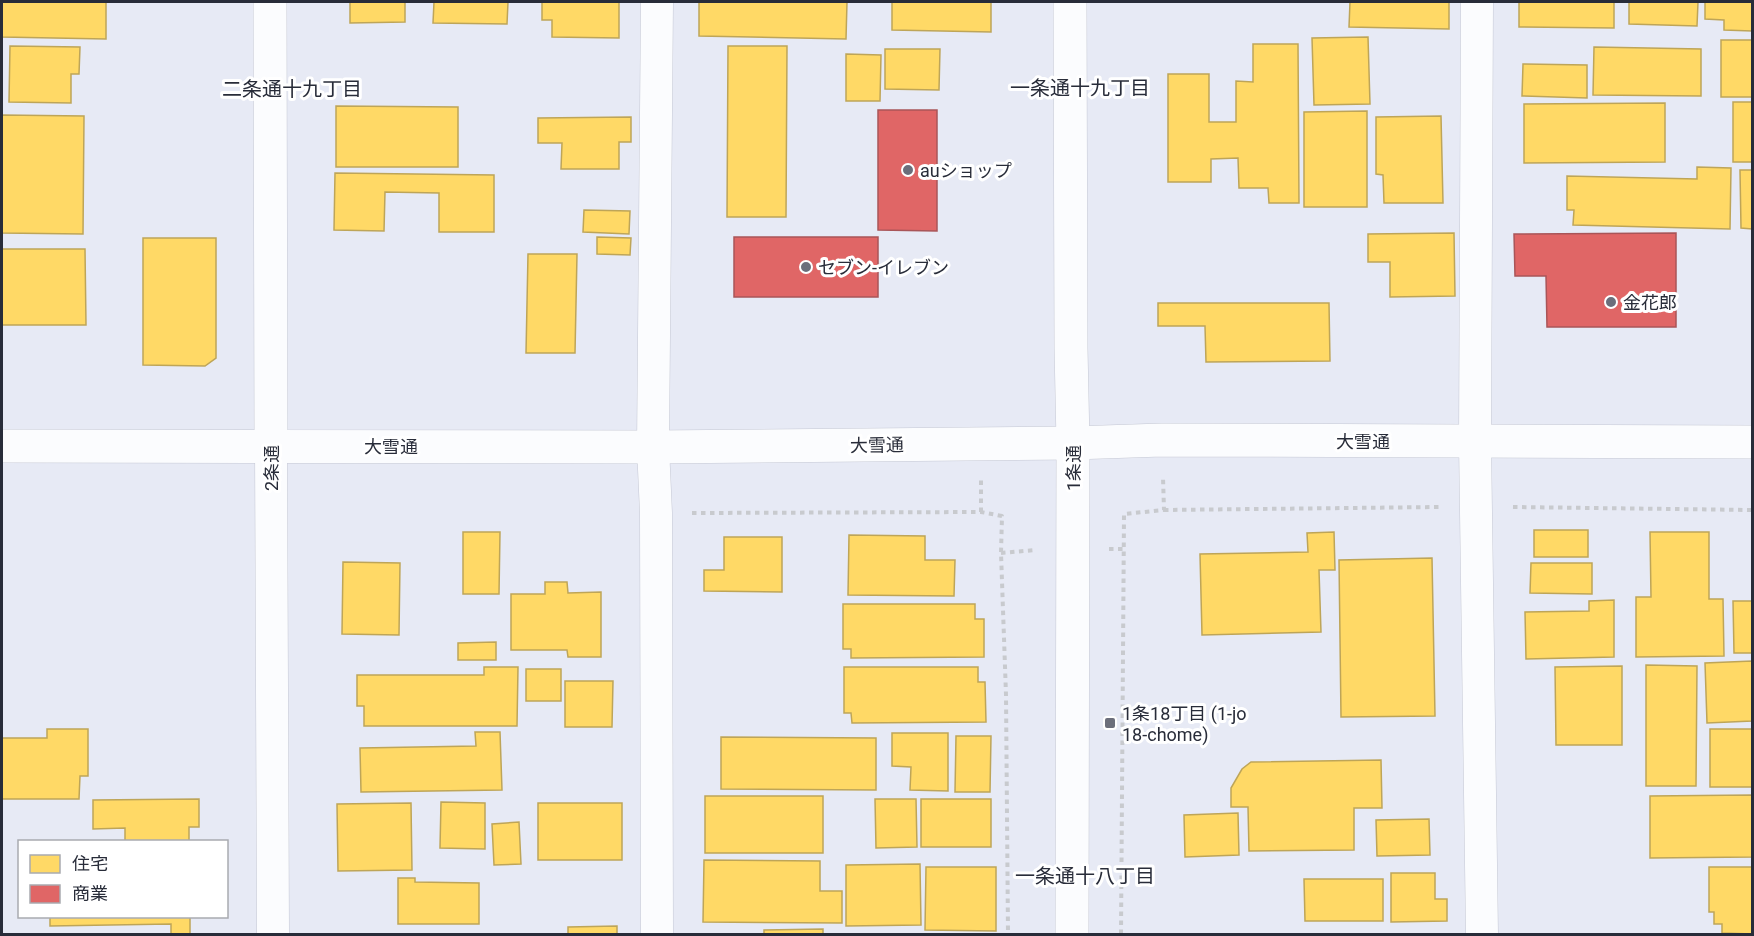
<svg xmlns="http://www.w3.org/2000/svg" width="1754" height="936" font-family="Roboto,'Noto Sans JP',sans-serif">
  <style>
    .homes { fill: #ffd966; stroke: #bea558; stroke-width: 1.5 }
    .shops { fill: #e06666; stroke: #a95558; stroke-width: 1.5 }
    .lines { fill: none; stroke-linecap: round; stroke-linejoin: round }
    .minor-casing { stroke: #c5c8d4; stroke-width: 33 }
    .tertiary-casing { stroke: #c5c8d4; stroke-width: 34 }
    .secondary-casing { stroke: #c5c8d4; stroke-width: 34 }
    .path { stroke: #c8cace; stroke-width: 4; stroke-dasharray: 4.5 4.5; stroke-linecap: butt }
    .minor { stroke: #fbfcfe; stroke-width: 32 }
    .tertiary { stroke: #fbfcfe; stroke-width: 33 }
    .secondary { stroke: #fbfcfe; stroke-width: 33 }
    .poi-dot { fill: #6b6e7b; stroke: #fff; stroke-width: 2 }
    .labels { text-anchor: middle; dominant-baseline: central; stroke-width: 6; stroke-linejoin: round; paint-order: stroke }
    .poi-label { font-size: 18px; fill: #282c39; stroke: #fff; text-anchor: start }
    .street-label { font-size: 18px; fill: #282c39; stroke: #fff }
    .neighbourhood-label { font-size: 20px; fill: #282c39; stroke: #fff }
  </style>
  <rect width="100%" height="100%" fill="#e7eaf5"/>
  <path class="homes" d="M2 2H106V39L2 37Z
    M350 2H405V22L350 23Z
    M434 2H508L507 24 433 23Z
    M542 2H619V38L552 37V20H542Z
    M699 2H847L846 39 699 36Z
    M892 2H991V32L892 30Z
    M1350 2H1449V29L1349 27Z
    M1519 2H1614V28L1519 27Z
    M1629 2H1698L1697 26 1629 24Z
    M1705 2H1752V31L1724 30V20L1705 19Z
    M1368 37 1370 104 1314 105 1312 38Z
    M1721 40H1752V97H1721Z
    M1253 44H1298L1299 203H1269L1268 188H1239L1238 158 1211 159V182H1168V74H1209V122H1236V81L1253 82Z
    M10 46 80 47 79 74H71V103L9 102Z
    M728 46H787L786 217H727Z
    M1594 47 1701 49V96L1593 95Z
    M885 49H940L939 90 885 89Z
    M846 54 881 55 880 101H846Z
    M1523 64 1587 65V98L1522 96Z
    M1733 102H1752V162H1733Z
    M1665 103V162L1524 163V104Z
    M336 106 458 107V167H336Z
    M1367 111V207H1304V112Z
    M2 115 84 116 83 234 2 233Z
    M1441 116 1443 203H1384L1383 175 1376 174V117Z
    M631 117V142H619V169H561L562 143H538V118Z
    M1697 167 1731 168 1730 229 1573 225 1574 210H1567V176L1697 179Z
    M1740 170H1752V229L1741 228Z
    M335 173 494 175V232H439V193L385 192 384 231 334 230Z
    M584 210 630 211 629 234 583 232Z
    M1454 233 1455 296 1390 297V262H1368V234Z
    M597 237 631 238 630 255 597 254Z
    M143 238H216V358L205 366 143 365Z
    M2 249H85L86 325H2Z
    M528 254H577L575 353H526Z
    M1158 303H1329L1330 361 1206 362 1205 326H1158Z
    M1534 530H1588V557H1534Z
    M463 532H500L499 594H463Z
    M1334 532 1335 570H1319L1321 632 1202 635 1200 554 1308 552 1307 533Z
    M1650 532H1709V599H1723L1724 656 1636 657V597H1651Z
    M849 535 925 536V560H955L954 596 848 595Z
    M724 537H782V592L704 591V570H724Z
    M1432 558 1435 716 1341 717 1339 560Z
    M343 562 400 563 399 635 342 634Z
    M1531 563H1592V594L1530 593Z
    M545 582H567L568 593 601 592V657H568L567 650H511V594H545Z
    M1614 600V657L1526 659 1525 612 1589 611V601Z
    M1733 601H1752V653H1734Z
    M843 604H975V619H984V657L851 658V649H843Z
    M496 642V660H458V643Z
    M1752 661V721L1707 723 1705 663Z
    M1646 665 1697 666 1696 786H1646Z
    M1622 666V745H1556L1555 667Z
    M484 667H518L517 726H364V706H357V675H484Z
    M844 667H978V682H985L986 722 852 723 851 713H844Z
    M526 669H561V701H526Z
    M565 681H613L612 727H565Z
    M47 729H88V776H80L79 799H2V738H47Z
    M1710 729H1752V787H1710Z
    M475 732H500L502 790 361 792 360 748 476 746Z
    M892 733H948V791L910 790 911 767 892 766Z
    M956 736H991L990 792H955Z
    M721 737 876 738V790L721 789Z
    M1381 760 1382 808H1354V850L1249 851 1248 807H1231V788L1242 769 1251 762Z
    M1752 795V857L1650 858V796Z
    M705 796H823V853H705Z
    M199 799V827H189V842H125V828L93 829V800Z
    M875 799H916L917 847 876 848Z
    M921 799H991V847H921Z
    M441 802 485 803V849L440 848Z
    M411 803 412 870 338 871 337 804Z
    M538 803H622V860H538Z
    M1238 813 1239 855 1185 857 1184 815Z
    M1429 819 1430 855 1377 856 1376 820Z
    M519 822 521 864 494 865 492 824Z
    M704 860 820 861V891H842V923L703 922Z
    M920 864 921 925 846 926V865Z
    M926 867H996V931L925 930Z
    M1709 867H1752V934L1722 933V924H1714V912H1709Z
    M1391 873H1435V899H1447V921L1391 922Z
    M398 878H415V882L479 883V924H398Z
    M1304 879H1383V921H1305Z
    M50 916H190V934H171V924L50 926Z
    M617 926V934H568V927Z
    M823 929V934H764V930Z"/>
  <path class="shops" d="M878 110H937V231L878 230Z
    M1676 233V327H1547L1546 276H1515L1514 234Z
    M734 237H878V297H734Z"/>
  <g class="lines">
    <g class="minor-casing">
      <path id="minor" d="M1477 2 1475 442 1482 934
        M271 446 273 934
        M657 934 656 513 653 447 657 2"/>
    </g>
    <g class="tertiary-casing">
      <path id="tertiary" d="M270 2 271 446
        M2 446 653 447 1073 443"/>
    </g>
    <g class="secondary-casing">
      <path id="secondary" d="M1070 2 1071 348 1073 443 1072 934
        M1073 443 1162 440 1752 442"/>
    </g>
    <path class="path" d="M1513 507 1752 510
      M1164 510 1440 507
      M981 512V479
      M692 513 981 512 1002 516 1001 553 1006 695 1008 934
      M1109 549H1123
      M1001 553 1036 550
      M1121 934 1124 514 1164 510 1163 477"/>
    <use href="#minor" class="minor"/>
    <use href="#tertiary" class="tertiary"/>
    <use href="#secondary" class="secondary"/>
  </g>
  <g class="poi-dot">
    <circle cx="908" cy="170" r="6"/>
    <circle cx="806" cy="267" r="6"/>
    <circle cx="1611" cy="302" r="6"/>
    <rect x="1104" y="717" width="12" height="12" rx="3"/>
  </g>
  <g class="labels">
    <g class="poi-label">
      <text x="920" y="170">auショップ</text>
      <text x="818" y="267">セブン-イレブン</text>
      <text x="1623" y="302">金花郎</text>
      <text x="1122" y="713">1条18丁目 (1-jo<tspan x="1122" dy="21">18-chome)</tspan></text>
    </g>
    <g class="street-label">
      <text x="1363" y="441">大雪通</text>
      <text transform="translate(877 445) rotate(-1)">大雪通</text>
      <text x="391" y="446">大雪通</text>
      <text transform="translate(271 468) rotate(-90)">2条通</text>
      <text transform="translate(1073 468) rotate(-90)">1条通</text>
    </g>
    <g class="neighbourhood-label">
      <text x="1080" y="88">一条通十九丁目</text>
      <text x="292" y="89">二条通十九丁目</text>
      <text x="1085" y="876">一条通十八丁目</text>
    </g>
  </g>
  <rect width="1754" height="936" fill="none" stroke="#282c39" stroke-width="6"/>
  <rect x="18" y="840" width="210" height="78" fill="#ffffff" stroke="#a9abb0" stroke-width="1.5"/>
  <rect x="30" y="855" width="30" height="18" fill="#ffd966" stroke="#a9abb0" stroke-width="1.5"/>
  <text x="72" y="870" font-size="18" fill="#282c39">住宅</text>
  <rect x="30" y="885" width="30" height="18" fill="#e06666" stroke="#a9abb0" stroke-width="1.5"/>
  <text x="72" y="900" font-size="18" fill="#282c39">商業</text>
</svg>
